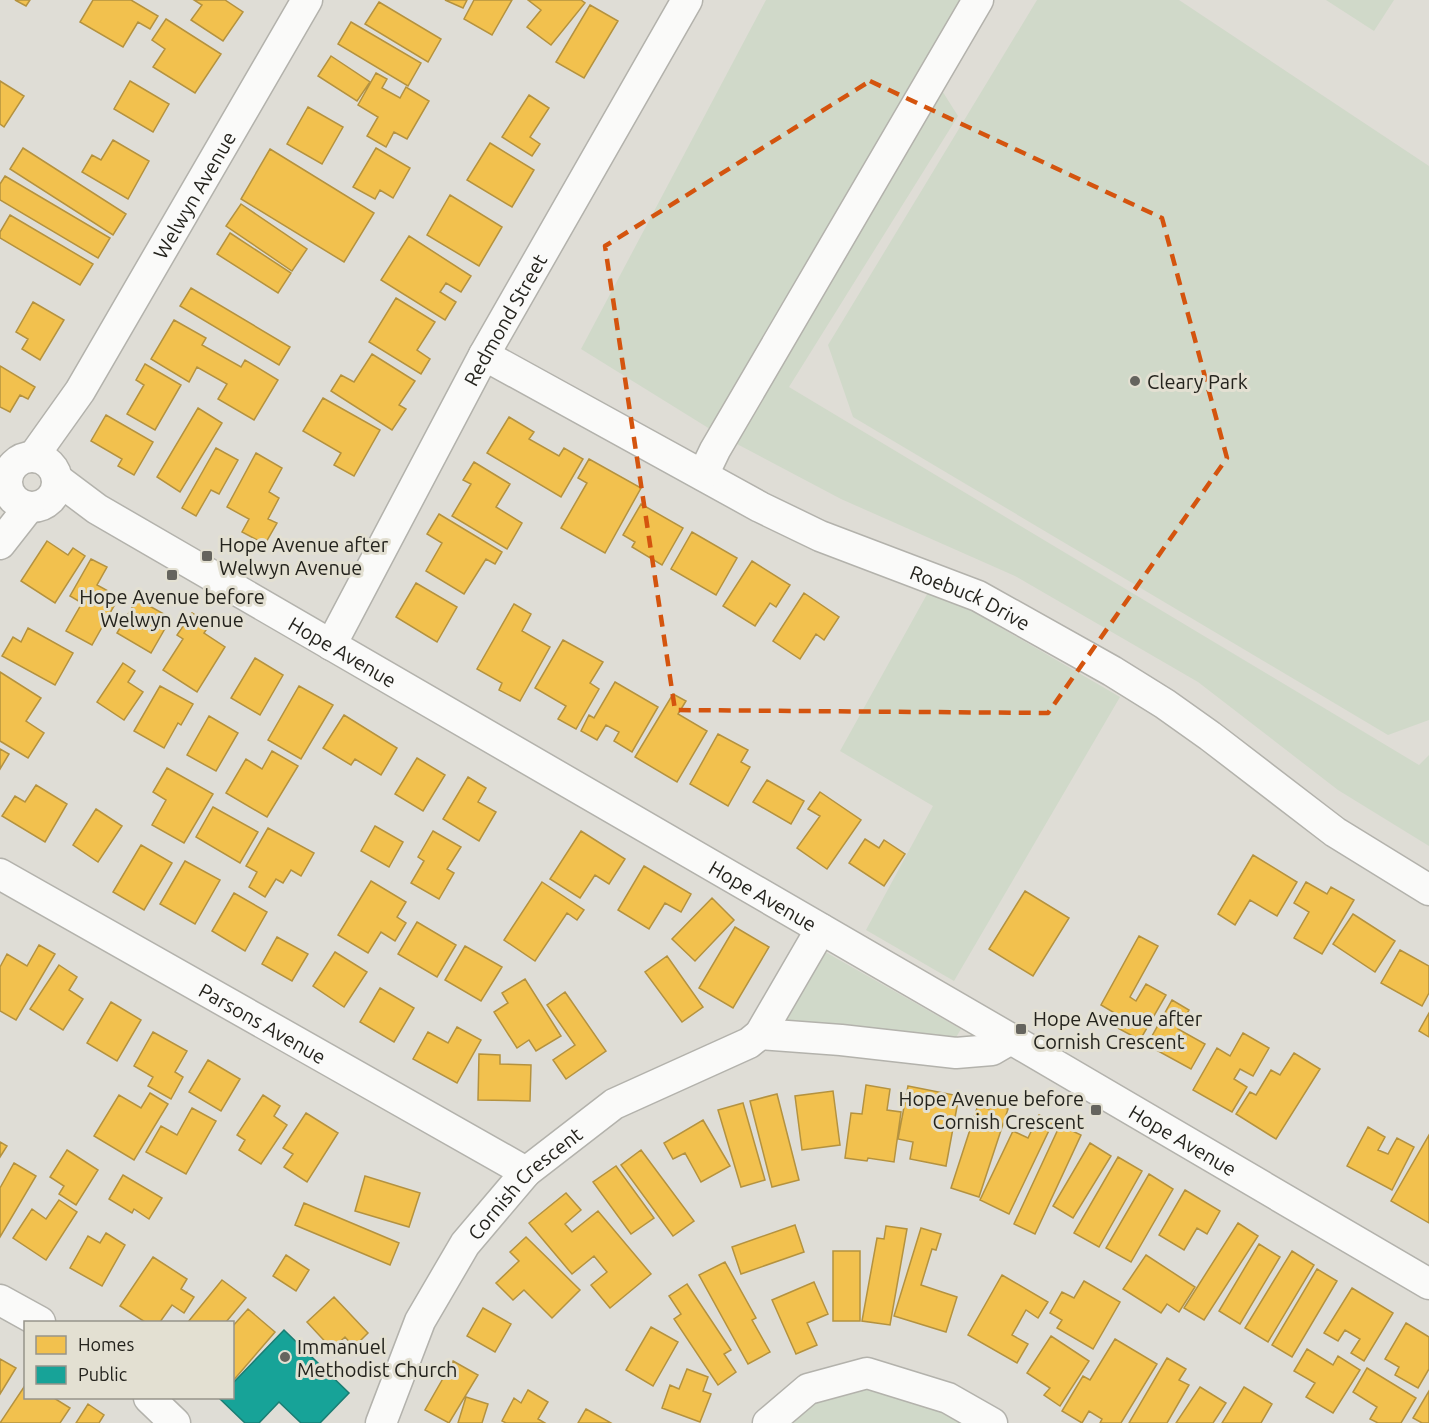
<svg xmlns="http://www.w3.org/2000/svg" width="1429" height="1423" font-family="Ubuntu,sans-serif">
  <style>
    .green { fill: #d0d9c9 }
    .homes { fill: #f2c14e; stroke: #b4923f; stroke-width: 1.5 }
    .public { fill: #17a398; stroke: #1b7d73; stroke-width: 1.5 }
    .lines { fill: none; stroke-linecap: round; stroke-linejoin: round }
    .minor-casing { stroke: #b3b2ac; stroke-width: 33 }
    .minor { stroke: #fafaf9; stroke-width: 30 }
    .marked { fill: none; stroke: #d4540e; stroke-width: 4.5; stroke-dasharray: 12 8; stroke-linejoin: round }
    .poi-dot { fill: #65645e; stroke: #e3e0d2; stroke-width: 2 }
    .labels { text-anchor: middle; dominant-baseline: central; stroke-width: 6; stroke-linejoin: round; paint-order: stroke }
    .street-label { font-size: 20px; fill: #24231d; stroke: #e3e0d2 }
    .poi-label { font-size: 20px; fill: #24231d; stroke: #e3e0d2; text-anchor: start }
  </style>
  <rect width="100%" height="100%" fill="#dfddd6"/>
  <path class="green" d="M766 0H965L934 78 958 116 789 387 1419 765 1429 755V846L1338 790 1198 682 1015 576 841 499 718 434 581 349Z
    M1037 0H1179L1429 166V720L1388 735 853 417 828 345Z
    M1326 0H1394L1374 31Z
    M931 587 1120 697 954 981 866 930 933 806 840 751Z
    M820 949 961 1029 955 1039 777 1022Z
    M867 1379 977 1423H777L812 1393Z"/>
  <path class="homes" d="M15 0H30L26 6Z
    M93 0H131L158 16 150 29 138 22 123 47 80 22Z
    M194 0H225L243 12 223 41 191 20 202 5Z
    M445 0H467L463 8Z
    M474 0H512L492 35 464 19Z
    M528 0H581L585 3 551 45 527 27 541 10Z
    M379 2 441 39 428 62 365 24Z
    M590 5 618 21 584 78 556 62Z
    M166 19 221 54 195 93 153 67 165 49 152 40Z
    M351 22 421 63 408 86 338 44Z
    M331 56 370 82 357 101 318 76Z
    M376 73 387 79 382 88 400 98 406 87 429 101 407 139 394 132 386 147 367 136 378 117 358 105Z
    M0 81 24 96 4 127 0 124Z
    M130 81 169 104 153 132 114 109Z
    M529 95 549 108 530 137 540 144 532 156 502 137Z
    M308 107 343 127 322 164 287 144Z
    M113 140 149 161 128 199 82 172 92 155 101 160Z
    M490 143 534 170 512 207 467 180Z
    M23 148 126 214 113 235 10 169Z
    M376 148 410 168 393 198 380 190 375 199 353 187Z
    M270 149 374 213 344 262 241 199Z
    M5 176 110 238 98 258 0 200V184Z
    M450 195 502 227 479 266 427 235Z
    M241 204 307 249 292 271 226 226Z
    M10 215 93 264 80 285 0 238V232Z
    M230 233 291 273 278 293 217 254Z
    M409 236 471 276 461 292 446 283 440 292 456 302 445 320 381 280Z
    M191 288 290 347 279 365 180 306Z
    M396 298 435 322 417 350 430 359 421 374 369 342Z
    M33 302 64 320 40 360 22 349 28 339 16 332Z
    M174 320 206 338 202 345 241 367 245 360 278 380 254 420 218 399 227 384 197 367 189 382 151 359Z
    M372 354 415 381 399 405 406 409 392 430 331 391 341 375 354 382Z
    M145 364 181 385 155 430 127 414 144 385 136 380Z
    M0 366 35 387 28 399 20 395 10 412 0 407Z
    M323 398 380 430 354 476 334 465 341 453 303 431Z
    M198 408 222 423 180 492 157 477Z
    M106 415 153 442 134 475 118 466 122 459 91 441Z
    M509 417 534 432 529 439 559 456 564 448 583 459 561 497 487 453Z
    M216 448 238 460 219 494 211 490 196 516 182 508Z
    M256 453 282 468 269 492 279 498 268 519 277 523 265 544 242 532 249 519 227 507Z
    M589 459 641 488 605 553 561 528 587 483 578 478Z
    M474 462 510 484 496 507 522 523 507 549 452 516 471 484 463 480Z
    M641 504 683 528 662 565 632 547 635 542 623 535Z
    M439 514 502 552 495 564 486 559 464 594 426 571 442 543 427 534Z
    M692 532 737 558 716 595 671 569Z
    M47 541 68 555 73 548 85 556 55 603 21 581Z
    M91 559 107 567 97 585 119 597 92 645 66 631 82 603 70 596Z
    M752 561 790 585 776 607 770 603 755 626 723 606Z
    M416 583 457 607 437 642 396 617Z
    M804 593 839 617 824 640 816 634 800 659 773 641Z
    M137 599 171 618 151 653 117 633Z
    M514 604 531 614 522 631 550 647 520 701 499 690 502 683 477 669Z
    M192 613 210 624 204 633 225 647 197 692 163 670 183 639 177 635Z
    M28 628 73 653 55 685 2 656 13 637 21 642Z
    M563 640 603 662 590 683 599 689 576 729 558 719 566 706 535 688Z
    M255 658 283 675 260 715 231 698Z
    M123 663 135 671 128 682 143 692 124 720 97 702Z
    M0 672 41 698 26 721 44 733 28 758 0 741Z
    M615 682 658 707 632 752 614 741 619 732 606 725 597 740 581 731 589 715 594 718Z
    M160 686 193 704 181 725 178 723 164 748 134 731Z
    M299 686 333 705 301 759 268 740Z
    M673 694 686 701 678 714 707 731 677 782 635 757Z
    M344 715 397 748 381 775 355 759 351 765 323 748Z
    M209 716 238 733 216 771 187 755Z
    M718 734 748 750 741 762 750 767 728 806 690 784Z
    M0 749 9 754 0 769Z
    M272 751 298 766 267 817 226 793 246 759 262 769Z
    M417 758 445 775 423 811 395 794Z
    M167 768 213 794 184 843 152 825 166 800 153 792Z
    M468 777 486 788 478 802 496 812 479 841 443 819Z
    M767 780 804 801 791 824 753 802Z
    M36 785 67 804 45 842 2 816 15 796 25 802Z
    M820 792 861 820 827 869 797 848 820 816 808 809Z
    M213 807 258 832 240 863 196 837Z
    M96 809 122 826 98 862 73 845Z
    M375 826 403 842 389 867 361 851Z
    M268 828 314 853 301 876 291 870 283 883 276 879 265 897 249 887 257 872 246 866Z
    M433 831 461 847 447 869 454 873 439 899 411 883 424 861 418 857Z
    M581 831 625 859 609 884 595 875 580 898 550 879Z
    M865 839 879 848 884 840 905 854 884 886 849 863Z
    M141 845 172 863 144 910 113 892Z
    M1253 855 1297 882 1277 916 1250 900 1235 925 1218 914Z
    M185 861 220 880 195 924 160 904Z
    M644 866 691 894 681 912 665 903 649 929 618 910Z
    M371 881 406 902 397 917 406 923 395 941 381 932 368 953 338 935Z
    M542 882 584 910 577 920 567 913 535 961 504 940Z
    M1306 882 1327 894 1331 887 1354 900 1322 954 1294 938 1309 912 1294 903Z
    M1025 891 1069 918 1033 976 989 949Z
    M234 893 267 912 245 951 212 931Z
    M712 898 734 920 695 961 672 939Z
    M1353 914 1395 941 1375 972 1333 944Z
    M417 922 456 945 437 977 398 954Z
    M735 927 769 947 733 1008 699 988Z
    M1139 936 1158 946 1130 997 1136 1001 1146 984 1166 995 1140 1040 1112 1025 1118 1015 1101 1005Z
    M277 937 308 954 292 981 262 964Z
    M39 945 55 954 16 1020 0 1011V967L7 954 27 966Z
    M465 946 502 967 481 1001 445 980Z
    M1400 950 1429 966V993L1422 1006 1381 983Z
    M335 952 367 972 344 1007 313 986Z
    M667 956 703 1007 682 1022 645 972Z
    M59 965 77 977 69 990 83 999 63 1030 30 1009Z
    M525 979 561 1036 536 1051 529 1040 517 1048 494 1012 508 1003 502 993Z
    M380 988 414 1008 394 1042 360 1022Z
    M565 992 606 1051 566 1079 553 1060 575 1045 547 1005Z
    M1172 1000 1189 1010 1178 1029 1205 1044 1191 1069 1147 1045Z
    M111 1002 141 1020 117 1061 87 1043Z
    M1429 1013V1037L1419 1031Z
    M457 1027 481 1040 457 1083 413 1059 428 1032 448 1043Z
    M153 1032 187 1051 175 1072 183 1077 171 1099 148 1086 153 1077 134 1066Z
    M1243 1033 1269 1048 1253 1076 1240 1069 1234 1079 1247 1087 1232 1112 1193 1090 1217 1048 1230 1056Z
    M1294 1053 1320 1069 1276 1139 1236 1114 1250 1092 1256 1095 1271 1070 1280 1075Z
    M479 1054 500 1055V1064L531 1065 530 1101 478 1100Z
    M208 1060 240 1079 221 1111 189 1092Z
    M866 1085 890 1089 887 1110 901 1112 894 1162 868 1158 867 1161 845 1158 851 1113 862 1114Z
    M908 1086 959 1096 946 1166 910 1159 913 1142 898 1139Z
    M833 1091 840 1145 802 1150 795 1096Z
    M150 1093 168 1104 134 1160 94 1136 119 1095 141 1108Z
    M777 1094 799 1180 772 1187 750 1101Z
    M263 1095 280 1106 274 1116 287 1125 261 1164 239 1150 245 1140 237 1135Z
    M743 1103 765 1180 741 1187 718 1110Z
    M991 1104 1008 1109 979 1197 951 1188 978 1105 989 1109Z
    M192 1108 216 1121 186 1174 146 1152 161 1126 177 1135Z
    M306 1113 338 1133 307 1182 284 1167 293 1154 283 1148Z
    M1039 1115 1053 1122 1009 1214 980 1200 1013 1131 1028 1138Z
    M703 1120 730 1166 701 1182 685 1153 673 1159 664 1143Z
    M1060 1125 1081 1135 1035 1234 1014 1224Z
    M1368 1127 1385 1137 1378 1150 1388 1154 1397 1138 1414 1147 1392 1190 1347 1166Z
    M1429 1135V1223L1391 1201Z
    M0 1142 7 1146 0 1157Z
    M1090 1143 1111 1156 1073 1218 1053 1206Z
    M67 1150 98 1170 76 1205 59 1194 64 1186 50 1177Z
    M641 1150 694 1221 673 1236 621 1165Z
    M1118 1157 1142 1171 1099 1247 1074 1233Z
    M14 1163 36 1176 0 1237V1188Z
    M616 1166 654 1218 631 1234 593 1182Z
    M1149 1174 1173 1189 1131 1262 1106 1248Z
    M123 1175 162 1198 149 1219 134 1209 132 1213 109 1199Z
    M365 1176 420 1193 409 1227 355 1211Z
    M1185 1190 1220 1211 1207 1234 1197 1228 1184 1250 1159 1235Z
    M566 1193 581 1210 565 1224 572 1232 598 1211 651 1274 610 1308 591 1285 607 1272 594 1256 572 1274 529 1223Z
    M59 1200 77 1212 46 1260 13 1238 32 1209 46 1219Z
    M304 1203 399 1243 390 1265 295 1225Z
    M1238 1223 1258 1236 1204 1320 1184 1308Z
    M795 1225 804 1252 741 1274 732 1247Z
    M886 1226 907 1229 890 1325 862 1321 877 1238 884 1239Z
    M921 1228 941 1234 936 1250 932 1249 921 1285 957 1297 946 1332 894 1316Z
    M106 1233 125 1245 102 1286 70 1268 88 1236 100 1243Z
    M526 1237 580 1290 552 1318 524 1290 513 1300 496 1283 519 1261 510 1252Z
    M1259 1244 1280 1257 1240 1324 1219 1311Z
    M833 1251H860V1321H833Z
    M1292 1251 1314 1265 1268 1342 1245 1328Z
    M286 1255 309 1270 296 1291 273 1276Z
    M1146 1255 1195 1287 1179 1312 1167 1304 1161 1313 1123 1289Z
    M153 1257 187 1279 181 1289 194 1297 184 1313 172 1305 160 1322H145L120 1306Z
    M725 1262 756 1318 752 1320 770 1352 748 1364 699 1275Z
    M1317 1269 1337 1281 1292 1357 1272 1345Z
    M1002 1275 1048 1302 1038 1318 1026 1310 1012 1335 1028 1344 1017 1363 968 1335Z
    M222 1280 246 1298 226 1322H188Z
    M1084 1281 1120 1302 1093 1349 1057 1328 1062 1320 1050 1313 1062 1292 1074 1298Z
    M814 1282 828 1314 807 1323 817 1345 796 1354 772 1300Z
    M687 1284 731 1350 724 1354 736 1372 718 1385 674 1319 681 1314 669 1296Z
    M1352 1288 1393 1313 1364 1361 1351 1353 1360 1339 1345 1330 1338 1341 1324 1333Z
    M334 1297 368 1333 354 1347 345 1337 332 1349 307 1322Z
    M483 1308 511 1324 495 1352 467 1336Z
    M248 1309 275 1332 232 1382V1327Z
    M1406 1323 1429 1337V1369L1418 1388 1395 1375 1399 1367 1385 1359Z
    M651 1327 678 1342 653 1386 626 1370Z
    M1051 1336 1089 1361 1060 1406 1044 1395 1050 1388 1027 1373Z
    M1115 1339 1157 1364 1121 1423H1100L1102 1419 1089 1411 1082 1423 1062 1411 1083 1376 1090 1380Z
    M1307 1349 1333 1365 1338 1356 1360 1370 1333 1413 1306 1397 1315 1383 1294 1371Z
    M1167 1358 1186 1369 1179 1380 1189 1385 1167 1423H1129Z
    M0 1359 16 1368 0 1394Z
    M453 1361 478 1375 449 1423 425 1410Z
    M1367 1368 1416 1398 1401 1423H1378L1370 1419 1377 1407 1353 1392Z
    M687 1369 708 1377 703 1391 711 1394 700 1422 662 1408 670 1385 679 1389Z
    M26 1384V1398H54L70 1408 60 1423H0Z
    M1200 1387 1226 1403 1213 1423H1176Z
    M1244 1387 1272 1404 1261 1423H1222Z
    M528 1390 548 1402 538 1419 545 1423H506L502 1421 514 1398 521 1403Z
    M1429 1391V1423H1422L1413 1418Z
    M466 1397 488 1404 482 1423H458Z
    M88 1404 104 1415 99 1423H76Z
    M586 1409 611 1423H578Z"/>
  <path class="public" d="M284 1330 349 1393 320 1423H301L279 1402 259 1423H245L219 1398H232V1384Z"/>
  <g class="lines">
    <g class="minor-casing">
      <g id="minor">
        <path id="s1" d="M484 355 760 507 820 536 978 596 1112 671 1165 704 1210 736 1335 832 1429 890"/>
        <circle cx="32" cy="482" r="25"/>
        <path id="s2" d="M33 457 80 391 307 0"/>
        <path d="M703 475 715 450 978 0"/>
        <path id="s3" d="M57 479 97 509 1011 1039 1429 1284"/>
        <path d="M0 544 29 507"/>
        <path id="s4" d="M331 645 484 355 687 0"/>
        <path id="s5" d="M0 874 526 1172"/>
        <path d="M760 1034 841 1040 956 1053 992 1050 1011 1039"/>
        <path d="M0 1300 40 1322"/>
        <path d="M149 1398 175 1423"/>
        <path id="s6" d="M381 1423 420 1321 465 1244 526 1172 614 1104 749 1043 760 1034 821 929"/>
        <path d="M768 1423 808 1389 867 1373 948 1398 992 1423"/>
      </g>
    </g>
    <use href="#minor" class="minor"/>
  </g>
  <path class="marked" d="M870 81 1162 218 1227 458 1048 713 675 710 605 246Z"/>
  <g class="poi-dot">
    <circle cx="1135" cy="381" r="6"/>
    <rect x="201" y="550" width="12" height="12" rx="3"/>
    <rect x="166" y="569" width="12" height="12" rx="3"/>
    <rect x="1015" y="1023" width="12" height="12" rx="3"/>
    <rect x="1090" y="1104" width="12" height="12" rx="3"/>
    <circle cx="285" cy="1357" r="6"/>
  </g>
  <g class="labels">
    <g class="street-label">
      <text stroke="none"><textPath href="#s2" startOffset="308">Welwyn Avenue</textPath></text>
      <text stroke="none"><textPath href="#s4" startOffset="369">Redmond Street</textPath></text>
      <text stroke="none"><textPath href="#s1" startOffset="544">Roebuck Drive</textPath></text>
      <text stroke="none"><textPath href="#s3" startOffset="334">Hope Avenue</textPath></text>
      <text stroke="none"><textPath href="#s3" startOffset="820">Hope Avenue</textPath></text>
      <text stroke="none"><textPath href="#s5" startOffset="302">Parsons Avenue</textPath></text>
      <text stroke="none"><textPath href="#s3" startOffset="1306">Hope Avenue</textPath></text>
      <text stroke="none"><textPath href="#s6" startOffset="284">Cornish Crescent</textPath></text>
    </g>
    <g class="poi-label">
      <text x="1147" y="381">Cleary Park</text>
      <text x="219" y="544">Hope Avenue after<tspan x="219" dy="23">Welwyn Avenue</tspan></text>
      <text x="172" y="596" text-anchor="middle">Hope Avenue before<tspan x="172" dy="23">Welwyn Avenue</tspan></text>
      <text x="1033" y="1018">Hope Avenue after<tspan x="1033" dy="23">Cornish Crescent</tspan></text>
      <text x="1084" y="1098" text-anchor="end">Hope Avenue before<tspan x="1084" dy="23">Cornish Crescent</tspan></text>
      <text x="297" y="1346">Immanuel<tspan x="297" dy="23">Methodist Church</tspan></text>
    </g>
  </g>
  <rect x="24" y="1321" width="210" height="78" fill="#e3e0d2" stroke="#97948a" stroke-width="1.5"/>
  <rect x="36" y="1336" width="30" height="18" fill="#f2c14e" stroke="#97948a" stroke-width="1.5"/>
  <text x="78" y="1351" font-size="18" fill="#24231d">Homes</text>
  <rect x="36" y="1366" width="30" height="18" fill="#17a398" stroke="#97948a" stroke-width="1.5"/>
  <text x="78" y="1381" font-size="18" fill="#24231d">Public</text>
</svg>
